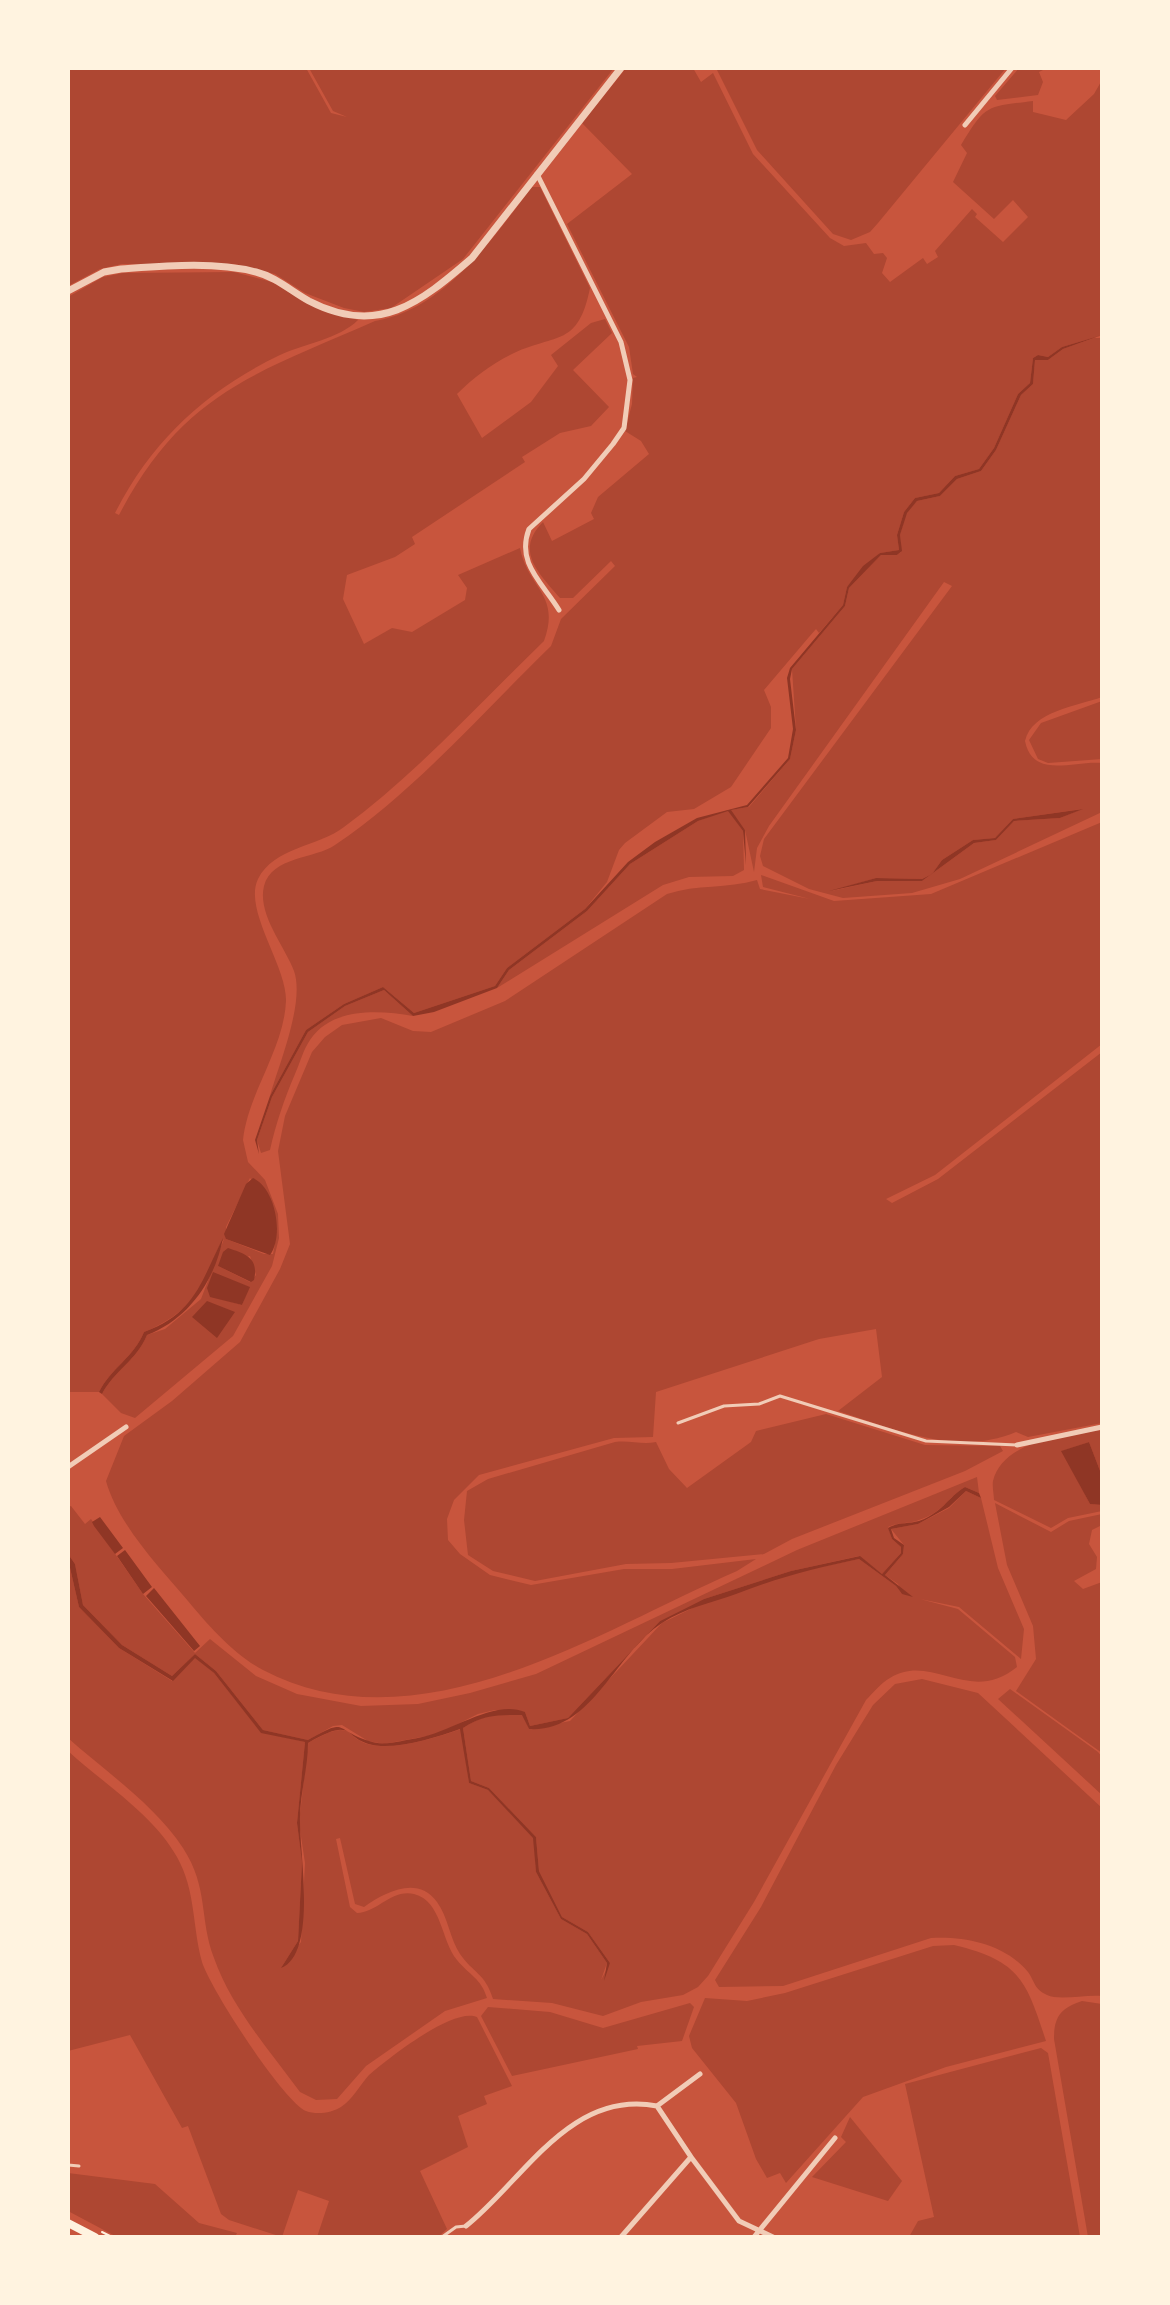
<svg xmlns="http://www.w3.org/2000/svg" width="1170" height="2305" font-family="'PT Sans',sans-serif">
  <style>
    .green { fill: #ae4732; fill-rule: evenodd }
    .water { fill: #8f3625 }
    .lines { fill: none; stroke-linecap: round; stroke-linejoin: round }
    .path { stroke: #fff3e0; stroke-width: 2 }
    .service { stroke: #f1ccb7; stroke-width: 3 }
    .minor { stroke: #f1ccb7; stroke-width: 5 }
    .tertiary { stroke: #f1ccb7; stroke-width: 7 }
    .secondary { stroke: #fff3e0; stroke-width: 8 }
  </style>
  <rect width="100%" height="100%" fill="#c8553d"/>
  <path class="green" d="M68 68H306L331 113 347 117 333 111 309 68H614L463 259 391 308 364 312 344 308 305 293 275 274 234 264H122L100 269 68 286Z
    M626 68H693L701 82 713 73 753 154 830 238 844 246 866 243 874 254 883 253 887 258 882 273 890 282 923 258 927 264 938 257 935 251 972 209 977 214 975 217 1003 242 1028 217 1013 200 994 219 953 182 967 153 961 145C986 104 986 107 1033 101V112L1066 120 1094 94 1102 80V335L1062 347 1048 357 1038 355 1033 358 1030 383 1018 394 994 448 979 469 955 476 939 493 915 498 904 512 897 535 899 550 880 553 847 587 843 605 819 633 816 629 809 637 764 690 771 707V728L731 787 694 809 667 812 625 843 619 850 607 882 585 909 507 968 495 986 414 1013 383 987 344 1004 306 1030 270 1096C279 1064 305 1002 294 971 285 947 257 914 264 886 272 856 315 859 335 845 414 792 483 712 551 646L561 619 615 566 611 561 573 598H560C539 573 514 551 543 522L552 541 594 519 591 513 598 497 649 454 641 441 625 431 632 404 633 378 637 377 633 374 629 347 567 224 632 174 582 123Z
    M716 68H1006L878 223 870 232 851 240 833 234 757 150Z
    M1019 68H1047L1039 72 1043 82 1038 95 997 100 995 96Z
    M532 187H540L590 288C578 347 557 333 514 353 493 363 474 377 457 394L482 438 531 402 558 366 551 355 591 323 605 319 612 333 573 370 609 407 591 426 560 433 522 457 525 462 412 537 415 544 395 557 347 575 343 599 364 644 392 628 412 632 465 600 467 588 458 575 520 548C528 589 561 594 544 641 479 704 417 773 344 827 318 847 274 847 258 879 243 910 287 966 286 1001 284 1049 248 1093 243 1140L248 1162 265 1180 278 1214 279 1238 272 1266 233 1336 135 1418 121 1413 102 1394C114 1371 137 1360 147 1335L165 1329 201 1299 224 1239C212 1253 209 1284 197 1296 182 1311 165 1324 144 1332 134 1357 111 1368 99 1392H68V297L103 277 123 273 234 272 272 282 308 304 358 320C339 339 304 344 280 355 207 390 152 440 115 513L119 515C183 392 257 373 375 321 444 310 493 238 532 187ZM250 1178C273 1205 281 1218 273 1254H264L226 1239V1227ZM250 1256 256 1275 250 1282 218 1266ZM213 1273 249 1287 242 1305 210 1296Z
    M1094 338H1102V697C1077 706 1032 711 1025 741 1033 780 1074 760 1102 763V812L960 879 912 893 843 898 809 889 763 866 760 856 764 839 952 586 944 582 769 826 757 848 754 872 745 830 730 810 749 807 790 759 796 730 792 669 845 606 849 588 881 555H897L901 552 900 535 906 513 917 501 940 496 957 479 981 471 996 450 1021 395 1033 384 1035 360H1048L1063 349ZM1082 809 1060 818 1014 821 996 840 974 843 922 881H877L831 891 876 878 922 879 932 874 942 860 973 840 995 838 1013 819Z
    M1102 701V759L1048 763 1038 759 1029 740 1041 723Z
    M728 810 743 831 744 870 733 876 689 877 663 885 497 988 509 970 587 911 630 864 698 821Z
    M1102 822V1044L935 1175 886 1199 892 1203 938 1179 1102 1052V1423L1028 1437 1016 1432C958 1457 894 1429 838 1411L882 1377 876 1329 819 1339 656 1392 653 1437 614 1438 479 1475 454 1500 447 1519 448 1540 460 1554 490 1575 531 1585 624 1569H672L756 1559 737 1571C597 1632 418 1751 263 1670 234 1655 208 1625 188 1601 159 1567 118 1524 106 1481L124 1436 172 1401 240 1342 280 1269 290 1244 278 1151 285 1116 312 1052 325 1037 342 1025 381 1018 413 1031 431 1032 505 1001 667 894C697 884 727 889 757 880L760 889 810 899 763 887 761 875 834 901 931 894Z
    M384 990 413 1016C379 1010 332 1007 310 1040 303 1050 300 1063 295 1074 284 1100 276 1123 270 1150L261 1153 257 1140 272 1097 308 1032 345 1006Z
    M826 1414 925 1445 1000 1446 1003 1451 965 1471 792 1539 764 1554 671 1563 626 1564 535 1581 493 1571 468 1555 464 1520 467 1491 488 1479 615 1442C630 1440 642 1445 656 1442L669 1469 687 1488 751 1442 756 1431Z
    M1102 1430V1476L1089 1442 1062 1451 1090 1504 1102 1505V1511L1068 1518 1051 1528 994 1500C994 1495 992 1486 993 1481 1003 1440 1068 1434 1102 1430Z
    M977 1477 979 1493 965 1487C947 1498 942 1513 919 1520 909 1524 898 1522 888 1527L892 1539 901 1547V1553L882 1574 859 1556 791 1571 704 1599 660 1621 568 1718 530 1726 525 1712 495 1710 478 1714 438 1734 384 1744 368 1741 342 1725 333 1726 308 1740 263 1730 216 1671 195 1654 172 1676 122 1645 83 1605 75 1564 68 1554V1507L71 1506 85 1524 91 1519 143 1594 195 1653 210 1639 256 1676 297 1694 361 1706 418 1704 470 1693 536 1674 797 1550Z
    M966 1491 981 1498 998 1568 1024 1629 1021 1659 959 1607 920 1599 958 1609 1015 1657 1017 1667C969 1706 932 1652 890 1678 881 1683 873 1693 866 1700L754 1902 708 1976 698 1987 683 1995 641 2002 603 2016 552 2003 493 1999C485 1973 473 1973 460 1954 450 1939 448 1917 437 1902 418 1875 385 1892 364 1907L355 1904 340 1838 336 1839 350 1907 357 1913C377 1913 391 1889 414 1894 442 1901 441 1941 457 1960 469 1975 481 1978 487 1998L445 2011 366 2066 337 2099 316 2100 300 2092C270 2051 231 2007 214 1958 199 1919 209 1888 183 1848 155 1805 106 1772 68 1738V1559L79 1607 119 1648 172 1681 195 1657 214 1673 261 1732 305 1742 297 1823 302 1862 298 1941 281 1968 301 1942 305 1863 299 1823 308 1743C361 1713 339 1744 381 1746 407 1747 437 1737 461 1729L469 1783 488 1790 534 1838 536 1872 561 1919 587 1934 607 1963 601 1980 610 1963 588 1932 562 1917 539 1871 536 1837 489 1788 471 1781 463 1728C484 1714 500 1714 523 1715L529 1729 570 1721 662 1623 705 1602 792 1573 859 1559 896 1586 902 1594 898 1584 885 1575 903 1554 904 1545 891 1529 918 1524 949 1508Z
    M995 1503 1051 1532 1069 1521 1102 1514V1525L1092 1530 1089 1544 1097 1557 1096 1569 1074 1581 1083 1589 1102 1582V1753L1016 1691 1036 1659 1033 1626 1007 1565Z
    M922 1679 978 1693 1102 1808V1996C1086 1994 1060 2001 1047 1995 1034 1989 1035 1982 1028 1972 1005 1944 965 1936 931 1938L783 1986 719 1987 715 1980 761 1907 836 1765 873 1705 895 1684Z
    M1010 1689 1098 1752 1102 1757V1795L998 1699Z
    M68 1751C103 1783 154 1815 177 1857 196 1891 192 1925 202 1962 210 1988 282 2100 306 2111 316 2115 332 2113 341 2107 352 2100 360 2085 369 2075 389 2058 453 2007 477 2017L512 2086 484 2096 487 2104 458 2116 468 2147 420 2171 447 2229 438 2237H317L329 2201 298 2190 282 2237 229 2220 221 2214 188 2126 182 2128 130 2035 68 2051Z
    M954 1945C1020 1961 1026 1980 1046 2041L946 2067 863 2097 786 2183 780 2173 767 2178 756 2159 736 2103 692 2048 689 2036 705 1998 747 2001 785 1993 933 1946Z
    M1082 2001 1102 2004V2237H1088L1054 2039C1054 2016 1061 2008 1082 2001Z
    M690 2003 694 2007 682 2041 637 2046 638 2049 512 2076 481 2016 488 2007 550 2012 603 2028Z
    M1041 2048 1048 2053 1080 2237H909L918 2221 934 2217 905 2084Z
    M850 2117 902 2181 888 2201 812 2177 846 2142 841 2137Z
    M68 2173 155 2184 199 2223 237 2233 235 2237H117L68 2211Z"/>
  <path class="water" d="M1102 335 1063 349 1048 360H1035L1033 384 1021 395 996 450 981 471 957 479 940 496 917 501 907 513 900 535 902 551 897 555H881L849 588 845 606 792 669 790 679 796 730 790 759 748 807 731 810 745 830 746 865 743 831 728 811 698 821 630 864 587 911 509 970 497 988 434 1012 413 1016 384 990 345 1006 308 1032 272 1097 257 1140 259 1154 255 1140 270 1096 306 1030 344 1004 383 987 414 1013 495 986 507 968 585 909 628 862 655 842 697 818 747 805 788 758 793 729 787 678 790 668 843 605 847 587 863 566 880 553 899 550 897 535 904 512 915 498 939 493 955 476 979 469 994 448 1018 394 1030 383 1033 358 1038 355 1048 357 1062 347Z
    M1083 809 1060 818 1014 821 996 840 974 843 922 881H877L829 891 876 878 922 879 932 874 942 860 973 840 995 838 1013 819Z
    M253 1178C276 1189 284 1236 270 1255L226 1239 224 1234 246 1184Z
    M223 1238C215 1280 189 1319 147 1335 137 1360 114 1371 102 1394L99 1392C111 1368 134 1357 144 1332 196 1313 201 1281 223 1238Z
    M228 1248C246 1254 259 1258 254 1280L251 1282 218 1266 223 1252Z
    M213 1272 250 1287 242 1305 210 1297 207 1288Z
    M207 1301 235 1312 217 1338 192 1317Z
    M1089 1442 1102 1476V1505L1090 1504 1061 1451Z
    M965 1487 979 1493 981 1498 966 1491 949 1507 918 1524 891 1529 894 1538 904 1545 903 1554 885 1575 913 1597 902 1594 896 1586 859 1559C816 1568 776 1578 736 1594 711 1603 685 1608 662 1623 615 1653 592 1733 529 1729L522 1715C500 1715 484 1714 463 1728L471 1781 489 1788 536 1837 539 1871 562 1917 588 1932 610 1963 604 1981 607 1963 587 1934 561 1919 536 1872 533 1838 488 1790 469 1783 460 1729C437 1737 406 1747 381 1746 339 1743 360 1713 308 1743 308 1770 299 1796 300 1823 300 1855 317 1954 281 1968L298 1941 302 1862 297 1823 305 1742 261 1733 214 1673 195 1658 173 1681 119 1648 79 1607 68 1559V1554L75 1564 83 1605 122 1645 172 1676 195 1654 216 1671 263 1730 308 1740C349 1717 332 1729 369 1741 384 1747 403 1740 418 1738 452 1732 494 1699 525 1712L530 1726 568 1718 660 1621 704 1599 791 1571 860 1556 882 1574 901 1553V1547L892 1539 888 1528C898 1522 908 1524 919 1521 942 1513 947 1498 965 1487Z
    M100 1517 123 1548 115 1554 94 1526 92 1522Z
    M125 1550 152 1587 143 1594 117 1556Z
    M154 1588 200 1646 194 1651 146 1596Z"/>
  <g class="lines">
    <path class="path" d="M102 2232 112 2237"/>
    <path class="service" d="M678 1423 724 1406 759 1404 780 1396 926 1441 1017 1445
      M68 2165 79 2166
      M442 2237 456 2227 466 2226"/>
    <path class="minor" d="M965 125 1012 68
      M537 174 621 342 630 380 624 428 613 444 584 479 529 529C516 563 542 582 559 610
      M1017 1445 1102 1427
      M68 1467 126 1427
      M657 2106 691 2157
      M466 2226C523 2181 570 2089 657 2106L700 2074
      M621 2237 691 2157 739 2221 773 2237
      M754 2237 835 2138"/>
    <path class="tertiary" d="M68 291 104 272 121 269C163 266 214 261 256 272 276 277 291 291 309 301 378 337 420 303 472 258L621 68"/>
    <path class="secondary" d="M68 2223 95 2237"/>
  </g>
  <rect width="1170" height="2305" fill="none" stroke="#fff3e0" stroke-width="140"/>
</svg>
